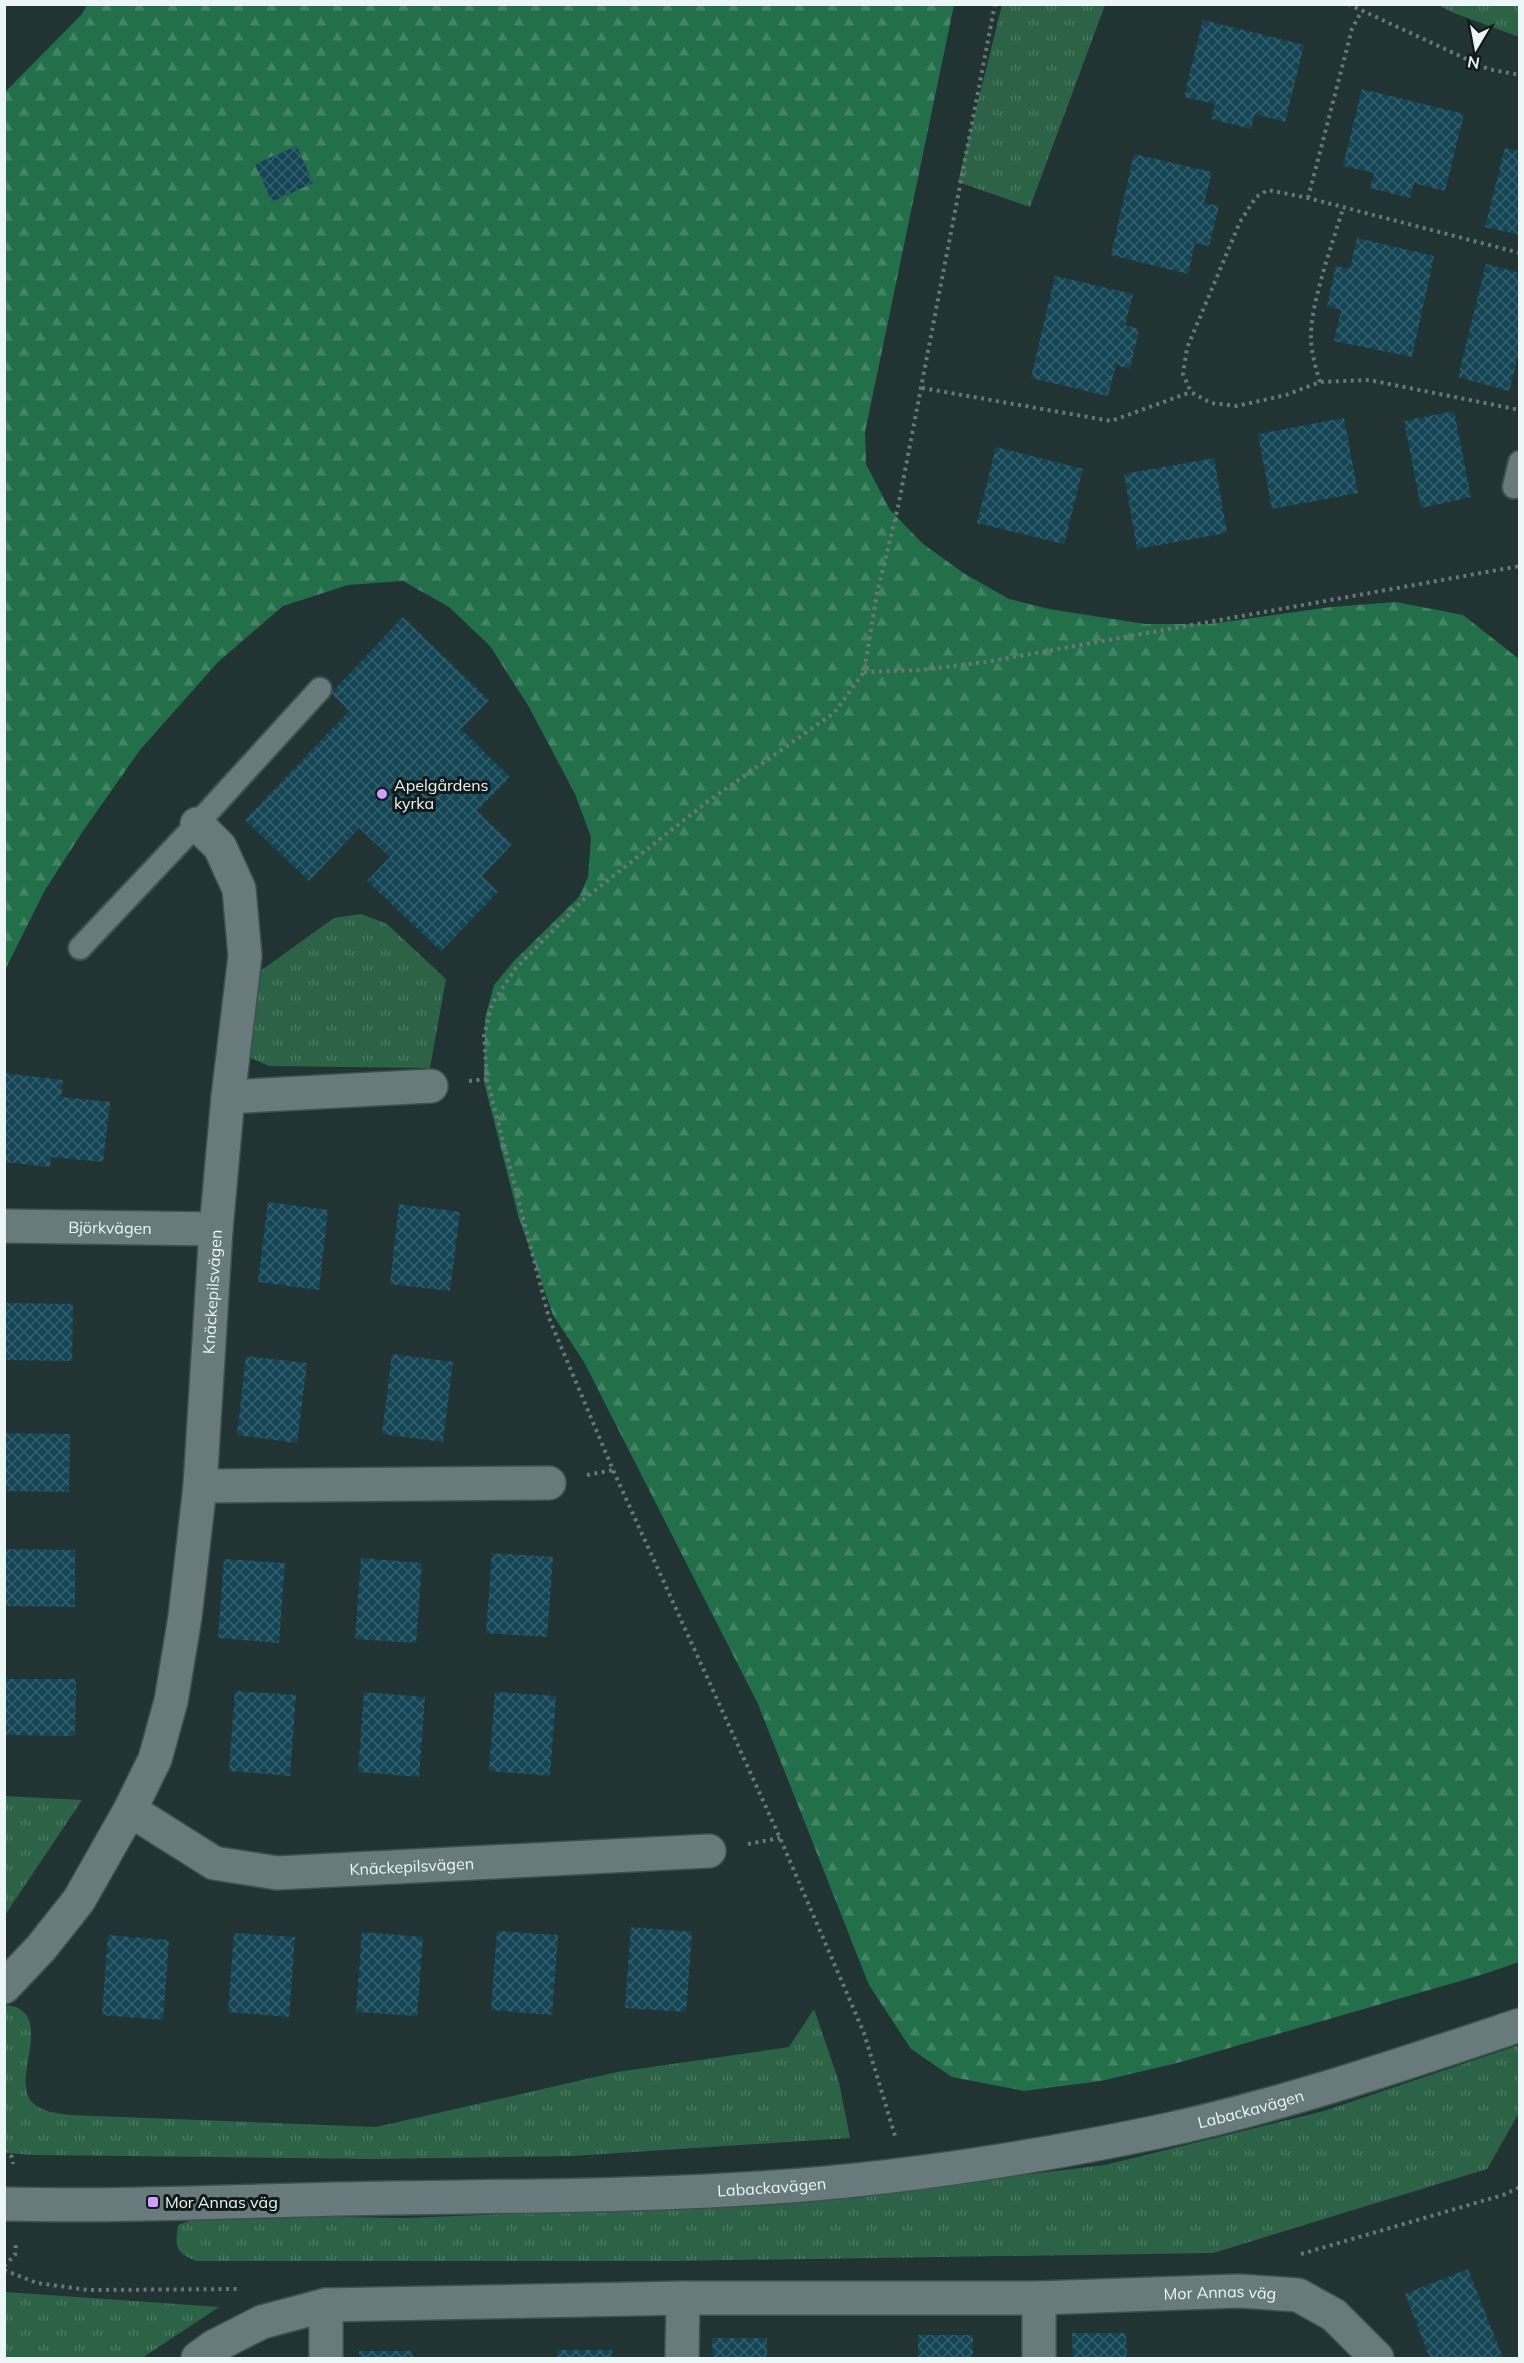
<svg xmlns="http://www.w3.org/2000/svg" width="1524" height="2363" font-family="Mulish,sans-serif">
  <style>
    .grass { fill: url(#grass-tufts) }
    .forest { fill: url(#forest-firs) }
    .building { fill: url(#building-cross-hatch) }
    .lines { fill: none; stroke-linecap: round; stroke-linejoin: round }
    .service-casing { stroke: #414f50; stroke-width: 26 }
    .minor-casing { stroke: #414f50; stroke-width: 36 }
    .tertiary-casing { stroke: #414f50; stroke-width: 36 }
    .path { stroke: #697778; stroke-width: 4; stroke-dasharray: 3 4.5; stroke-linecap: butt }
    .service { stroke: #687a7b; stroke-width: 22 }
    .minor { stroke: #687a7b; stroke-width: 33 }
    .tertiary { stroke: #687a7b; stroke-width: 33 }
    .poi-dot { fill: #d19dfe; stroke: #121919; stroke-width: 2 }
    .labels { text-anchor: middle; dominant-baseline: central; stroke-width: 6; stroke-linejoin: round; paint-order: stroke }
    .poi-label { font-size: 16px; fill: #ecf6f7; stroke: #121919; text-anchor: start }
    .street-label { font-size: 16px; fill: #ecf6f7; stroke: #121919 }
  </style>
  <defs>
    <pattern id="grass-tufts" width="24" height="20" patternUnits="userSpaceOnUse" patternTransform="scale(1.5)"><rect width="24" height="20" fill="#2c6346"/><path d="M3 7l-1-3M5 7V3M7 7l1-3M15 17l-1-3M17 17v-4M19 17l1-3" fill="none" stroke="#4b7a61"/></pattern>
    <pattern id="forest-firs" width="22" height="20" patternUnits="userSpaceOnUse" patternTransform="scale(1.5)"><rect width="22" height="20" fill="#226f4a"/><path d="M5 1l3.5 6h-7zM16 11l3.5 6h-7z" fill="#428465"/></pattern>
    <pattern id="building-cross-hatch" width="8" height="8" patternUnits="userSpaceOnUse" patternTransform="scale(1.5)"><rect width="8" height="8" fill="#144555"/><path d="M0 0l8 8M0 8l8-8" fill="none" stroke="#36606e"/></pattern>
  </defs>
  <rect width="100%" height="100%" fill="#223334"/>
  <path class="grass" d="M1002 5H1105L1030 207 958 182Z
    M1438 5H1519V37L1454 13Z
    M361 914 387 924 446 979 430 1068 269 1066 248 1057 245 982 334 918Z
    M5 1796 82 1800 5 1915 4 1796Z
    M5 2005C9 2006 15 2006 18 2008 49 2024 13 2079 31 2101 41 2112 56 2113 70 2115L376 2127 617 2072 789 2047 814 2009 839 2082 850 2138 572 2156 375 2159 35 2155 5 2153Z
    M1519 2045V2113L1487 2169 1213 2253 670 2261H196C175 2252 175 2247 178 2225L206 2215 406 2218 796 2202 1105 2165 1324 2111Z
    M5 2292 219 2307 142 2358H5Z"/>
  <path class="forest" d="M87 5H954L865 432 866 464 890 510 923 544 965 574 1009 599 1049 609 1145 624H1209L1331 607 1396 602 1463 615 1519 659V1962L1481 1975 1181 2062 1101 2081 1024 2091 952 2077 911 2049 869 1985 758 1704 584 1362 553 1315 518 1215 484 1082 485 1019 494 985 514 961 579 897 588 877 591 837 575 794 529 707 490 646 449 607 403 581 348 585 283 606 218 662 140 750 83 831 45 890 5 970V92L82 14Z"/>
  <path class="building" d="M1203 20 1304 45 1285 122 1255 114 1251 129 1211 119 1215 104 1184 97Z
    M1362 89 1464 114 1445 191 1414 183 1410 198 1370 188 1374 173 1343 166Z
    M297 146 313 183 272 202 255 164Z
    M1505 148 1520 151V235L1485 227Z
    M1134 154 1212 172 1204 203 1219 206 1209 246 1195 243 1188 274 1111 255Z
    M1357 238 1434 256 1412 357 1334 341 1341 310 1327 306 1336 266 1350 269Z
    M1486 264 1520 273V349L1509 391 1458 377Z
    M1055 276 1133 294 1125 325 1139 329 1130 369 1116 365 1108 396 1031 378Z
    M1454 411 1471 497 1421 508 1404 421Z
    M1344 418 1358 493 1272 509 1258 434Z
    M996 447 1083 469 1064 544 977 523Z
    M1214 458 1227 533 1137 549 1124 474Z
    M403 617 489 700 461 729 510 777 477 811 512 844 482 876 498 892 441 951 367 881 390 857 359 828 309 881 245 820 349 711 331 693Z
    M4 1073 63 1080 61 1097 110 1102 103 1162 51 1157 50 1167 4 1162Z
    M268 1202 328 1210 319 1290 258 1282Z
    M399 1204 460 1212 450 1291 390 1284Z
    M4 1303 73 1304 72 1361 4 1360Z
    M392 1354 453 1362 443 1442 382 1434Z
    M246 1356 307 1363 297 1443 237 1435Z
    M4 1433 70 1434 69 1492 4 1491Z
    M4 1549 75 1550V1607L4 1606Z
    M492 1553 553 1557 547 1637 486 1633Z
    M361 1558 422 1563 416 1643 355 1639Z
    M224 1559 285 1563 279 1643 218 1638Z
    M4 1679H76L75 1736 4 1735Z
    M235 1691 296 1695 290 1776 229 1771Z
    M364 1692 425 1697 419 1777 358 1772Z
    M495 1692 556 1696 550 1776 489 1771Z
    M631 1927 692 1932 686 2012 625 2008Z
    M497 1931 558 1935 552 2015 491 2010Z
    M362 1932 423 1937 417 2016 356 2012Z
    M234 1933 295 1937 289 2017 228 2012Z
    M108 1935 169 1940 163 2020 102 2015Z
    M1468 2269 1503 2358H1430L1405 2294Z
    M1072 2333H1126L1127 2358H1073Z
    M918 2335H973V2358H918Z
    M712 2338H767V2358H713Z
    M557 2350H612V2358H557Z
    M359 2351H412L413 2358H359Z"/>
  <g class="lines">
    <g class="service-casing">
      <path id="service" d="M1514 487 1520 462
        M80 948 197 824 320 689"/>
    </g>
    <g class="minor-casing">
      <g id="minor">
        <path d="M228 1097 431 1086"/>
        <path id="s1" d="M4 1226 216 1229"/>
        <path d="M200 1486 549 1483"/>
        <path id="s2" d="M130 1810 214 1863 277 1873 709 1851"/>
        <path id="s3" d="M4 1987 41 1948 79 1900 130 1810 155 1759 171 1701 185 1617 200 1486 216 1229 228 1097 245 956 239 889 220 847 197 824"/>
        <path d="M326 2305V2358"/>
        <path id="s4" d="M198 2358 213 2347 262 2322 326 2305 683 2298H1039L1239 2291 1298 2295 1334 2315 1377 2358"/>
        <path d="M682 2358 683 2298"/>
        <path d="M1039 2358V2298"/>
      </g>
    </g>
    <g class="tertiary-casing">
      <g id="tertiary">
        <path id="s5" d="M4 2204C133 2207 262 2200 390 2198 513 2196 637 2196 760 2188 893 2180 1027 2159 1157 2132 1280 2106 1400 2065 1520 2025"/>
      </g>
    </g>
    <path class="path" d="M1348 4 1488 69 1520 75
      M1308 198 1352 29 1361 12
      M1520 253 1308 198 1268 190 1256 197 1240 222 1187 348 1183 374 1191 392 1211 403 1237 406 1286 395 1320 382 1369 380 1520 410
      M1320 382C1316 369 1312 355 1311 341 1309 306 1333 243 1343 208
      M922 388 1111 421 1191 392
      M864 672 921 670 986 662 1520 566
      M487 1079 549 1318 613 1470 780 1838 864 2033 895 2136
      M469 1081 487 1079 484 1036 492 1004 515 969 583 900 707 802 834 713 864 672 877 593 898 507 995 4
      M587 1475 613 1470
      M748 1844 780 1838
      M4 2151 12 2157 13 2164
      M1301 2254 1503 2195 1520 2187
      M4 2266 15 2255 16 2243
      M4 2270 37 2283 88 2290 238 2289"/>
    <use href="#service" class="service"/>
    <use href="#minor" class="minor"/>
    <use href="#tertiary" class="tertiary"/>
  </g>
  <g class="poi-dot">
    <circle cx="382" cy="794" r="6"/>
    <rect x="147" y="2196" width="12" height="12" rx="3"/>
  </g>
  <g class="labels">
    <g class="poi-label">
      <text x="394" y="785">Apelgårdens<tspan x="394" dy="18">kyrka</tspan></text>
      <text x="165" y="2202">Mor Annas väg</text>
    </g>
    <g class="street-label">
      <text stroke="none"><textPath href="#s1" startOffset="106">Björkvägen</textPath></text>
      <text stroke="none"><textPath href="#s3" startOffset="747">Knäckepilsvägen</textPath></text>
      <text stroke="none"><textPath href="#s2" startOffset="298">Knäckepilsvägen</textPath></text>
      <text stroke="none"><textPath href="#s5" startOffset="1254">Labackavägen</textPath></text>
      <text stroke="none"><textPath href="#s5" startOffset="768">Labackavägen</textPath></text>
      <text stroke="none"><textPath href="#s4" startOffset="1034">Mor Annas väg</textPath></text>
    </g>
  </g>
  <rect width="1524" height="2363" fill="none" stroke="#ecf6f7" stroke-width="12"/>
  <g transform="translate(1476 48) rotate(190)" stroke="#121919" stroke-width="4.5" paint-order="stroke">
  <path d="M0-4.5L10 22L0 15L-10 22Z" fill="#ecf6f7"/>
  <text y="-9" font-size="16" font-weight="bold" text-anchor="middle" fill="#ecf6f7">N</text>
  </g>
</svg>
